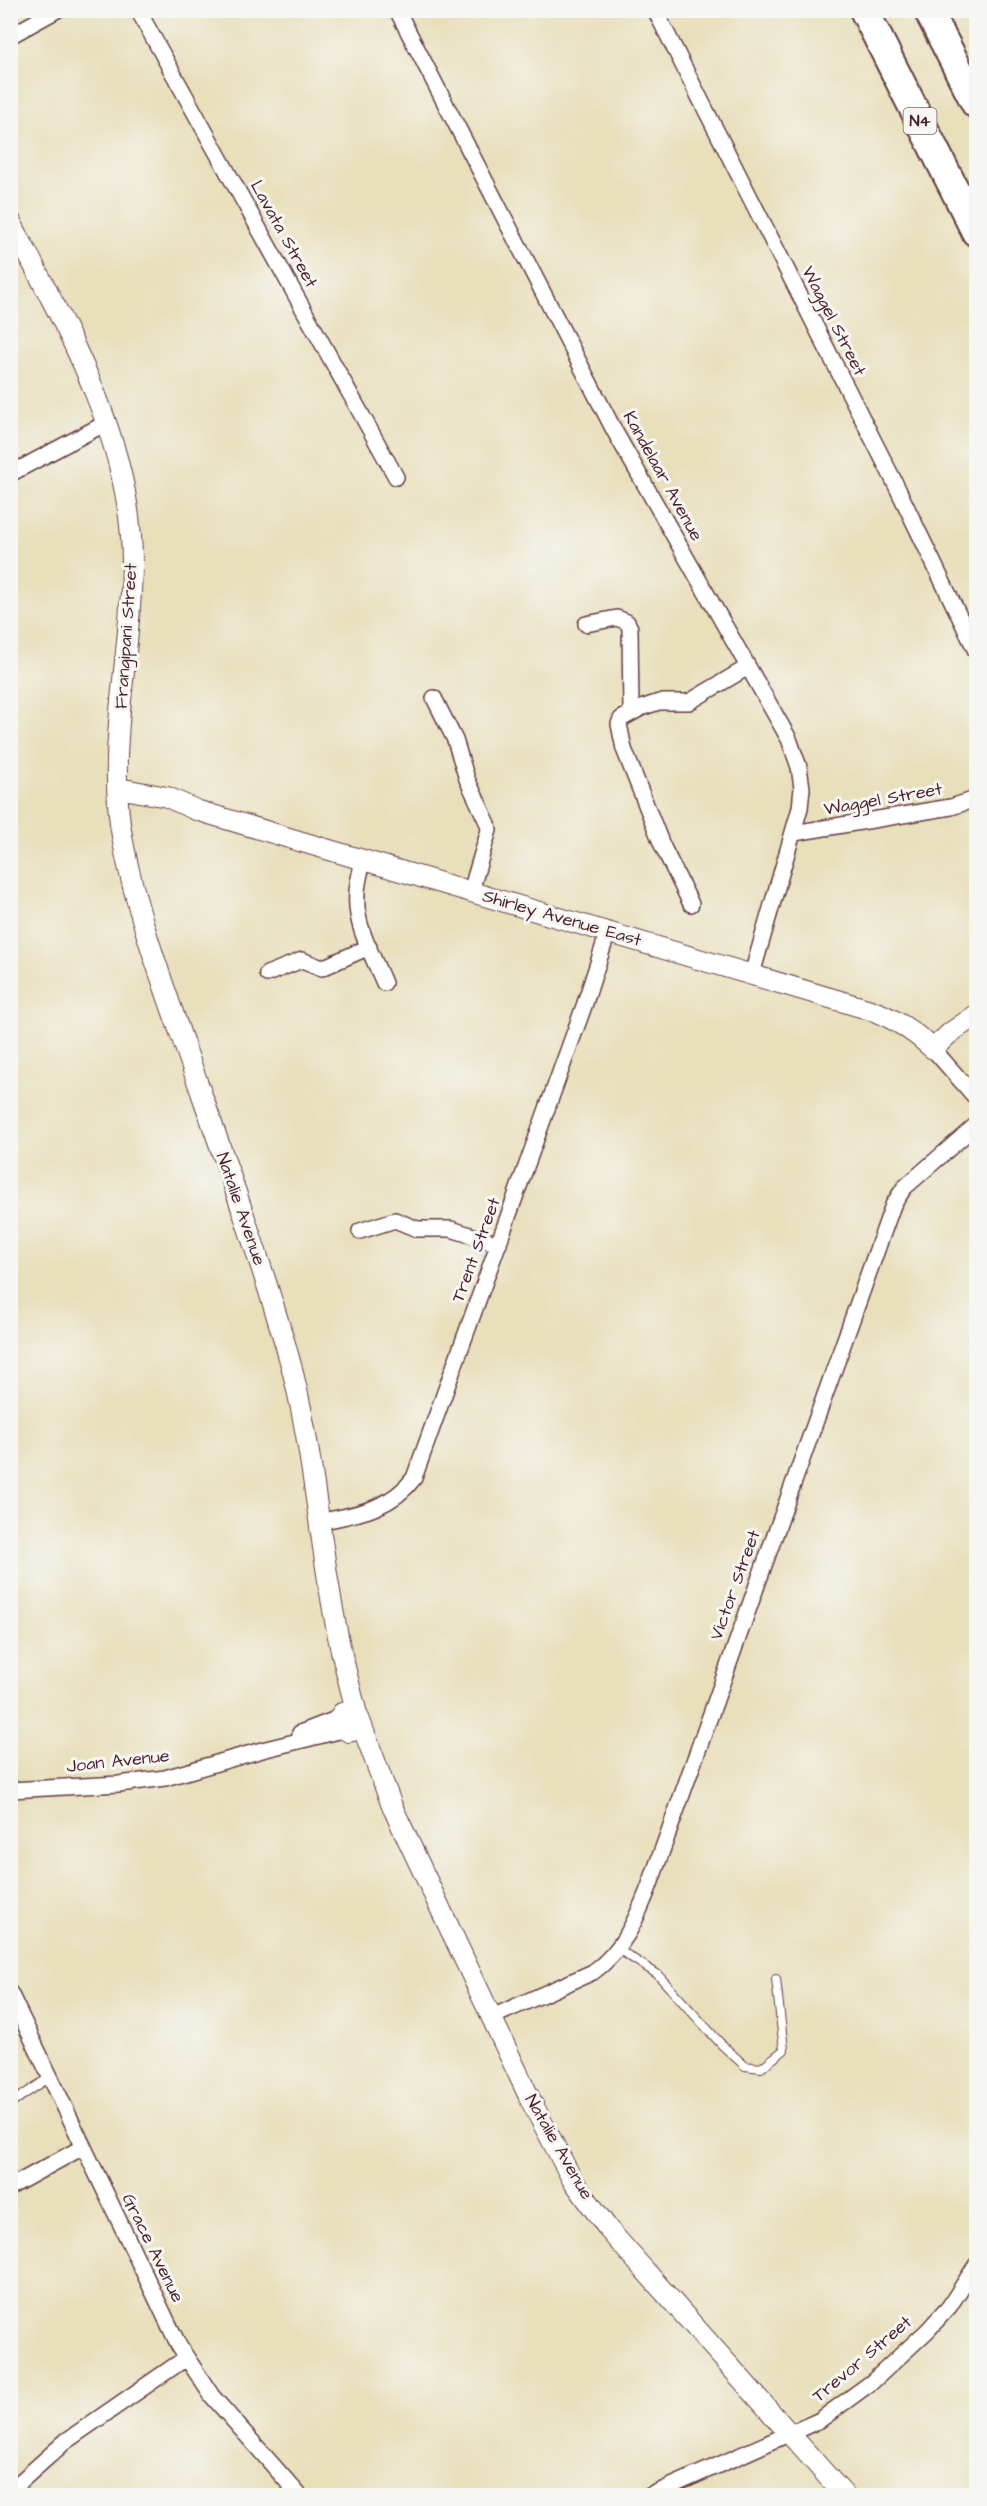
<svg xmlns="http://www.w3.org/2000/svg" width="987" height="2506" font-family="'Architects Daughter',sans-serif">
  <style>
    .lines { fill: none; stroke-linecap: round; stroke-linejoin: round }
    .service-casing { stroke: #623c41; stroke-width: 10 }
    .minor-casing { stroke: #623c41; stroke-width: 18 }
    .tertiary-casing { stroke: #623c41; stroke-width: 22 }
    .motorway-casing { stroke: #623c41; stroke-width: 32 }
    .service { stroke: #fff; stroke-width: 8 }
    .minor { stroke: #fff; stroke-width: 15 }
    .tertiary { stroke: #fff; stroke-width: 20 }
    .motorway { stroke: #fff; stroke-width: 28 }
    .labels { text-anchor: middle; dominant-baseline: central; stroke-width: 6; stroke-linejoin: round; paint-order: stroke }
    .shield { fill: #f6f6f2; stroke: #7e6067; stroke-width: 1.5 }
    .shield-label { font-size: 16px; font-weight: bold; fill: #4a1f2b }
    .street-label { font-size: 18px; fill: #4a1f2b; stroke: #f6f6f2 }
  </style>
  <rect width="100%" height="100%" fill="#f6f6f2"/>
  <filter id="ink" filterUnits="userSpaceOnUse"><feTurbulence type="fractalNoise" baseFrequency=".0167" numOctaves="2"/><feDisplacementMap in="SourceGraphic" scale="12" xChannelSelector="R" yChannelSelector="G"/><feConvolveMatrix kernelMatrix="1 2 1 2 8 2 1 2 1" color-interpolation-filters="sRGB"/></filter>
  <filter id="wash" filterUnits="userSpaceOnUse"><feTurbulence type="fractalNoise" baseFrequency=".008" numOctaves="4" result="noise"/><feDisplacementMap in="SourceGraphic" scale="24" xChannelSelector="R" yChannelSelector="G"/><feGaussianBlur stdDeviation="1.35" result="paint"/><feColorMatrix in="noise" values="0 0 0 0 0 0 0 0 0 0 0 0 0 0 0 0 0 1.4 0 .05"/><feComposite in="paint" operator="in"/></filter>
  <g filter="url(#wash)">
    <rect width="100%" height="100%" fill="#e8dfbb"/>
  </g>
  <g filter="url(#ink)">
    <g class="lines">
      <g class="service-casing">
        <path id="service" d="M618 1949 657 1974 722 2045 745 2066 761 2068 784 2050 776 1979
          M10 2104 50 2077"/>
      </g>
      <g class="minor-casing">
        <path id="minor" d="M138 10 396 477
          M397 10 615 432 789 739 799 767 802 788 800 808 752 974
          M655 10 893 479 976 651
          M10 36 57 10
          M10 474 106 423
          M586 624 617 618 627 622 630 628 631 712
          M434 698 455 740 467 779 488 824 489 830 471 891
          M794 833 951 807 976 799
          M364 860C346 911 364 936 384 983
          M691 904 662 845 624 749 619 724 621 719 641 708 659 702H689L748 667
          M267 974 302 960 322 968 369 947
          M933 1049 976 1098
          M360 1231 395 1220 417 1229H451L499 1244
          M319 1522C356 1514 390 1510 414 1478L584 1006 608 932
          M300 1733 339 1718
          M10 1790 119 1784 165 1778 262 1750 343 1730
          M10 1993 179 2346 212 2396 300 2496
          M492 2017 593 1972C623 1951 636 1920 649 1887L893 1205 904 1188 976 1125
          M10 2187 83 2147
          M10 2491 66 2441 186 2358
          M649 2496 820 2420 872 2382 927 2331 949 2307 976 2265"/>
      </g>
      <g class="tertiary-casing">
        <path id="tertiary" d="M10 220C65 326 132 439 132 562 132 655 105 749 123 842 136 911 161 978 184 1044 219 1144 256 1245 286 1347 313 1439 318 1537 337 1631 342 1658 350 1687 357 1714
          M118 788 167 797 196 810 299 841 874 1011C897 1020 914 1031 933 1049L950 1033 976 1015
          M360 1723 356 1730 349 1732 340 1727 339 1718 342 1713 350 1711 359 1718 392 1806 531 2101 572 2179 609 2230 845 2496"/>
      </g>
      <g class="motorway-casing">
        <path id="motorway" d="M864 10 976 232
          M928 10 976 104"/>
      </g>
      <use href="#service" class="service"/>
      <use href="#minor" class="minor"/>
      <use href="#tertiary" class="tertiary"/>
      <use href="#motorway" class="motorway"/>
    </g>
  </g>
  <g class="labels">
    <rect class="shield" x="903.5" y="108" width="33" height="26" rx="4.5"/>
    <g class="shield-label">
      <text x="920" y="121">N4</text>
    </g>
    <g class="street-label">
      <text transform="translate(284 234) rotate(61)">Lavata Street</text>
      <text transform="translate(834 321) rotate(63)">Waggel Street</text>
      <text transform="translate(663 476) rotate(61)">Kandelaar Avenue</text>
      <text transform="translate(126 636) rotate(-86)">Frangipani Street</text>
      <text transform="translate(883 799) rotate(-10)">Waggel Street</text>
      <text transform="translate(562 918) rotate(16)">Shirley Avenue East</text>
      <text transform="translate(241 1209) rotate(71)">Natalie Avenue</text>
      <text transform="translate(476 1250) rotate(-70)">Trent Street</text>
      <text transform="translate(735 1585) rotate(-70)">Victor Street</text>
      <text transform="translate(118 1761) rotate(-6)">Joan Avenue</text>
      <text transform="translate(559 2147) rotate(60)">Natalie Avenue</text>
      <text transform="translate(153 2248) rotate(64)">Grace Avenue</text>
      <text transform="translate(862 2359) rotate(-40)">Trevor Street</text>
    </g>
  </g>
  <rect width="987" height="2506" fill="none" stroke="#f6f6f2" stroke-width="36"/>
</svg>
